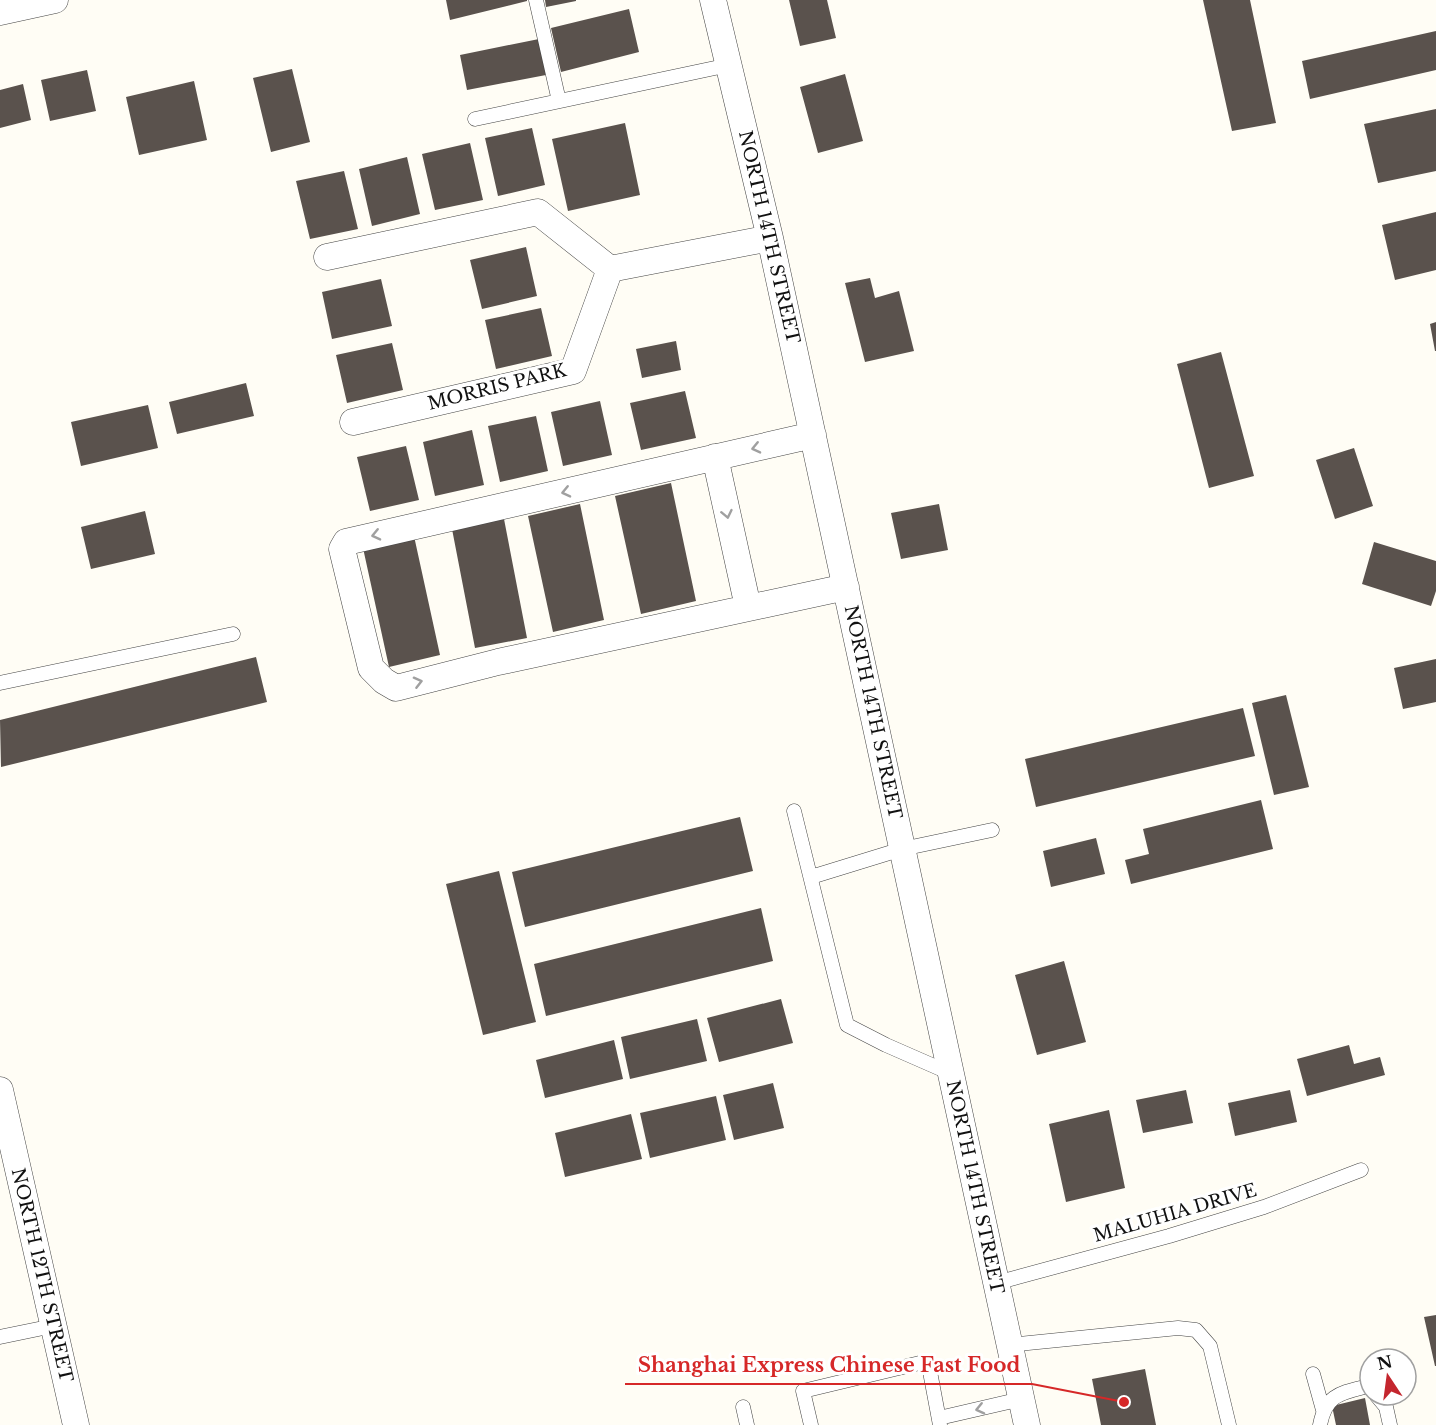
<svg xmlns="http://www.w3.org/2000/svg" width="1436" height="1425" font-family="'Libre Baskerville',serif">
  <style>
    .building { fill: #5a524d }
    .lines { fill: none; stroke-linecap: round; stroke-linejoin: round }
    .service-casing { stroke: #444; stroke-width: 15 }
    .minor-casing { stroke: #444; stroke-width: 27 }
    .service { stroke: #fff; stroke-width: 14 }
    .minor { stroke: #fff; stroke-width: 26 }
    .oneway { stroke: #a0a0a0 }
    .labels { text-anchor: middle; dominant-baseline: central; stroke-width: 6; stroke-linejoin: round; paint-order: stroke }
    .street-label { font-size: 18px; fill: #111; stroke: #fff }
    .leader { fill: none; stroke: #d62828; stroke-width: 2 }
    .callout-dot { fill: #d62828; stroke: #fff; stroke-width: 2 }
    .callout-label { font-size: 20px; text-anchor: middle; font-weight: bold; fill: #d62828; stroke: #fff; stroke-width: 6; stroke-linejoin: round; paint-order: stroke }
  </style>
  <rect width="100%" height="100%" fill="#fffdf5"/>
  <path class="building" d="M446 0H527V1L450 20Z
    M545 0H576V1L546 7Z
    M789 0H827L836 38 800 46Z
    M1203 0H1250L1276 123 1232 131Z
    M629 9 639 52 561 72 551 28Z
    M1436 31V70L1310 99 1302 61Z
    M539 39 546 75 467 90 460 55Z
    M292 69 310 142 271 152 253 78Z
    M87 70 96 111 50 121 41 80Z
    M845 74 863 141 818 153 800 87Z
    M194 81 207 140 139 155 126 97Z
    M23 84 31 120 0 128V90Z
    M1436 109V171L1378 183 1364 124Z
    M625 123 640 195 568 211 552 139Z
    M532 128 545 185 498 196 485 138Z
    M470 143 483 200 435 210 422 154Z
    M407 157 420 214 372 226 359 169Z
    M344 171 358 229 310 239 296 181Z
    M1436 212V270L1395 280 1382 225Z
    M526 247 537 296 482 309 470 260Z
    M870 278 875 298 899 291 914 351 865 362 845 283Z
    M381 279 392 326 332 339 322 292Z
    M541 308 552 356 496 369 485 320Z
    M1436 322V351H1435L1430 324Z
    M676 341 681 370 642 378 636 349Z
    M392 343 403 390 347 403 336 355Z
    M1221 352 1254 476 1209 488 1177 364Z
    M246 383 254 416 177 434 169 402Z
    M685 391 696 438 641 450 630 403Z
    M600 401 612 455 563 466 551 412Z
    M148 405 158 448 81 466 71 422Z
    M536 416 548 471 500 482 488 426Z
    M472 430 484 485 435 496 423 442Z
    M406 446 419 500 370 511 357 457Z
    M1354 448 1373 506 1335 519 1316 460Z
    M671 483 696 601 641 614 615 496Z
    M580 504 604 620 553 632 528 516Z
    M939 504 948 550 901 559 891 513Z
    M145 511 155 554 91 569 81 527Z
    M504 519 527 638 475 648 452 529Z
    M414 536 440 655 389 667 363 548Z
    M1374 542 1436 561V591L1431 606 1362 584Z
    M256 657 267 702 1 767 0 720Z
    M1436 659V702L1403 709 1394 668Z
    M1286 695 1309 787 1274 795 1252 703Z
    M1243 708 1255 756 1036 807 1025 759Z
    M1261 800 1273 849 1131 884 1125 860 1149 854 1143 829Z
    M740 817 753 871 525 927 512 872Z
    M1096 838 1105 874 1051 887 1043 851Z
    M499 871 536 1022 483 1035 446 884Z
    M761 908 773 961 546 1016 534 964Z
    M1064 961 1086 1042 1037 1055 1015 975Z
    M781 999 793 1043 719 1062 707 1018Z
    M697 1019 707 1061 630 1079 621 1037Z
    M614 1040 623 1079 545 1098 536 1060Z
    M1349 1045 1354 1064 1380 1057 1385 1075 1307 1096 1297 1059Z
    M773 1083 784 1128 734 1140 723 1095Z
    M1186 1090 1193 1123 1143 1133 1136 1100Z
    M1290 1090 1297 1122 1235 1136 1228 1103Z
    M716 1096 726 1140 650 1158 640 1113Z
    M1109 1110 1125 1188 1066 1202 1049 1124Z
    M631 1114 642 1159 565 1177 555 1133Z
    M1436 1315V1366H1435L1424 1317Z
    M1145 1369 1156 1425H1101L1092 1379Z
    M1365 1398 1370 1425H1336L1332 1406Z"/>
  <g class="lines">
    <g class="service-casing">
      <path id="service" d="M536 0 559 101
        M475 119 729 65
        M0 683 233 634
        M794 811 847 1025 886 1045 950 1073
        M811 877 902 849 992 830
        M996 1283 1169 1236 1264 1207 1361 1170
        M0 1337 53 1326
        M1009 1345 1178 1328 1196 1330 1210 1346 1229 1425
        M1313 1374 1323 1410
        M1376 1395 1386 1407 1390 1425
        M743 1407 747 1425
        M939 1418 1021 1399
        M811 1425 803 1391 928 1361 940 1425
        M1320 1425C1326 1394 1341 1393 1368 1386L1370 1388"/>
    </g>
    <g class="minor-casing">
      <path id="minor" d="M713 0 770 238 1027 1425
        M0 12 55 0
        M327 257 538 212 610 269 770 238
        M353 422 573 371 610 269
        M813 435 346 542 342 549 371 668 384 681 396 688 498 662 846 587
        M715 457 748 607
        M0 1090 76 1425"/>
    </g>
    <use href="#service" class="service"/>
    <use href="#minor" class="minor"/>
  </g>
  <defs><path id="oneway-chevron" d="M-2-3.5L2.5 0L-2 3.5" fill="none" stroke-width="1.6" stroke-linecap="round" stroke-linejoin="round" transform="scale(1.5)"/></defs>
  <g class="oneway">
    <use href="#oneway-chevron" transform="translate(756 448) rotate(167)"/>
    <use href="#oneway-chevron" transform="translate(566 492) rotate(167)"/>
    <use href="#oneway-chevron" transform="translate(727 514) rotate(78)"/>
    <use href="#oneway-chevron" transform="translate(376 535) rotate(167)"/>
    <use href="#oneway-chevron" transform="translate(418 682) rotate(-14)"/>
    <use href="#oneway-chevron" transform="translate(980 1409) rotate(167)"/>
  </g>
  <g class="labels">
    <g class="street-label">
      <text transform="translate(769 237) rotate(77)">NORTH 14TH STREET</text>
      <text transform="translate(497 387) rotate(-14)">MORRIS PARK</text>
      <text transform="translate(873 712) rotate(78)">NORTH 14TH STREET</text>
      <text transform="translate(975 1187) rotate(78)">NORTH 14TH STREET</text>
      <text transform="translate(1175 1213) rotate(-16)">MALUHIA DRIVE</text>
      <text transform="translate(42 1275) rotate(77)">NORTH 12TH STREET</text>
    </g>
  </g>
  <path class="leader" d="M1124 1402L1032 1384H625"/>
  <circle class="callout-dot" cx="1124" cy="1402" r="6"/>
  <g class="callout-label">
    <text x="829" y="1372">Shanghai Express Chinese Fast Food</text>
  </g>
  <g transform="translate(1388 1377) rotate(347)"><circle r="28" fill="#ffffff" stroke="#a0a0a0" stroke-width="1.5"/>
  <path d="M0-4.5L10 22L0 15L-10 22Z" fill="#c4262e"/>
  <text y="-9" font-size="16" font-weight="bold" text-anchor="middle" fill="#111111">N</text>
  </g>
</svg>
